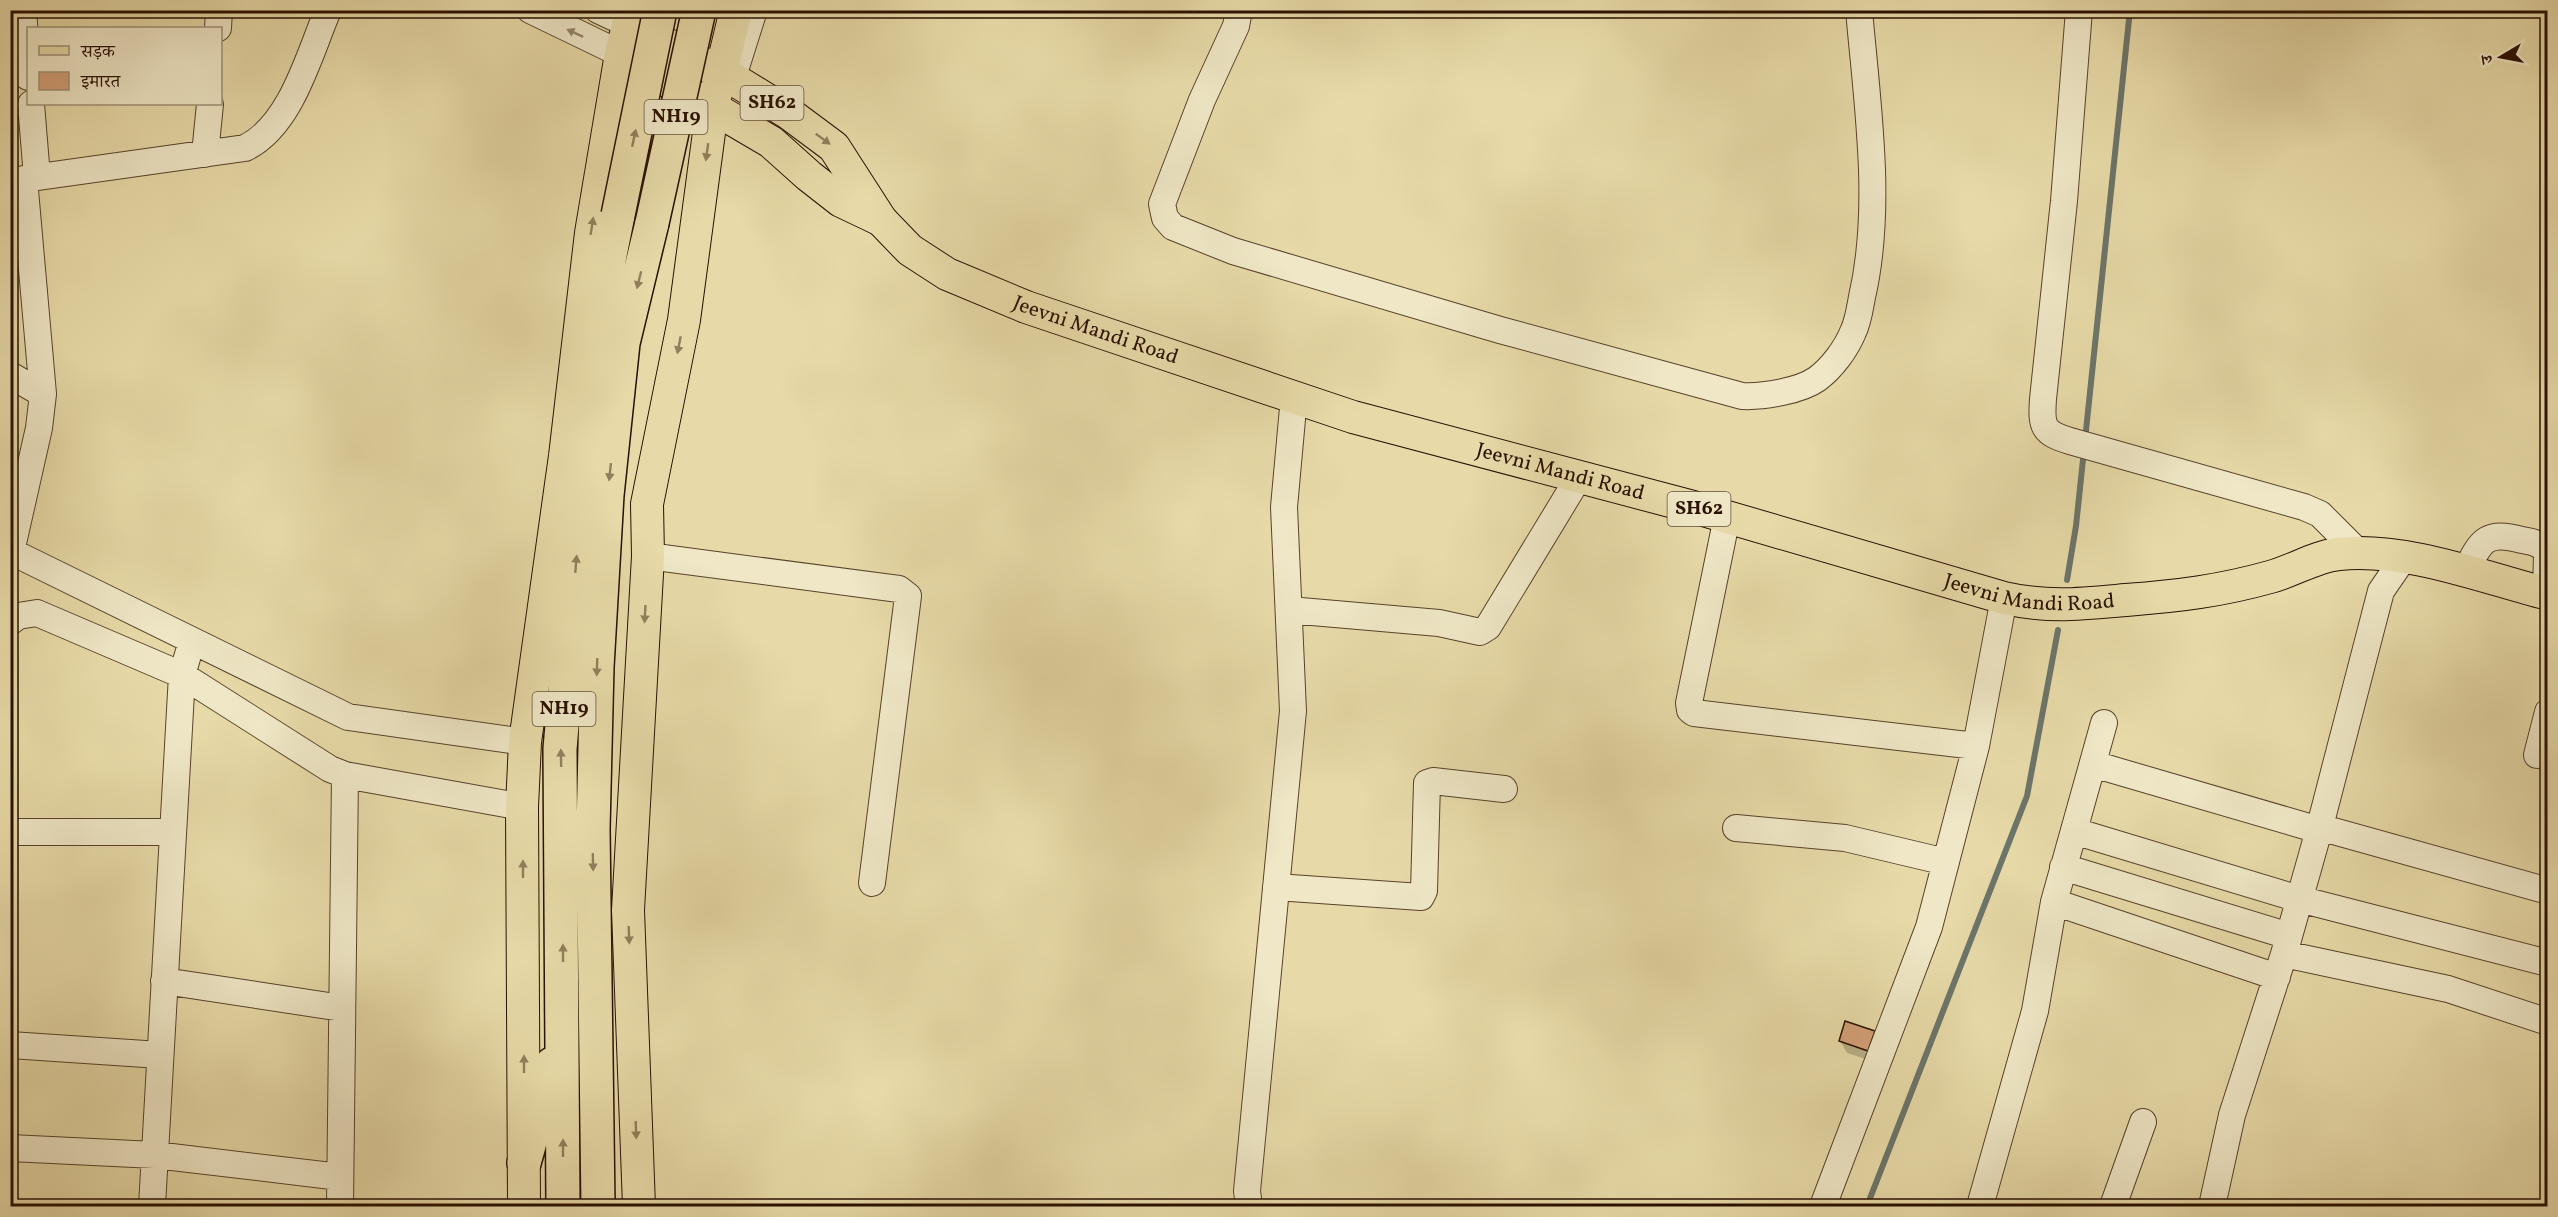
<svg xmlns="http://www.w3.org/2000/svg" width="2558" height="1217" font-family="Vollkorn,'Noto Serif Devanagari',serif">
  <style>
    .shadow { fill: #0003 }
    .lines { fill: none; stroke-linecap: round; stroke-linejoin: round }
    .stream { stroke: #6c756a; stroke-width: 6 }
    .building { fill: #d3a077; stroke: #291000; stroke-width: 1.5 }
    .minor-casing { stroke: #58422a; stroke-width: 28 }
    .major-casing { stroke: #291000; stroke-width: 34 }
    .highway-casing { stroke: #291000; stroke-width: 36 }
    .minor { stroke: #efe7c6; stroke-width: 26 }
    .major { stroke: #e7daa8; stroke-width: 32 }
    .highway { stroke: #e7daa8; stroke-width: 33 }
    .highway-bridge-casing { stroke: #291000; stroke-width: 36; stroke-linecap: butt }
    .highway-bridge { stroke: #e7daa8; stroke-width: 33 }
    .oneway { fill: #96866d }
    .oneway2 { fill: #927f5c }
    .labels { text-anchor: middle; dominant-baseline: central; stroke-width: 6; stroke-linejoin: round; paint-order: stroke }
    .shield { fill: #efe7c6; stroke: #64503b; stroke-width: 1.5 }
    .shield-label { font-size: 20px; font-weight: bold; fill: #291000 }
    .street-label { font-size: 21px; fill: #291000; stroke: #efe7c6 }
  </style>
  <rect width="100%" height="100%" fill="#e7daa8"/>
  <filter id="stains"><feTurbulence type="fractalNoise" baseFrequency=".00333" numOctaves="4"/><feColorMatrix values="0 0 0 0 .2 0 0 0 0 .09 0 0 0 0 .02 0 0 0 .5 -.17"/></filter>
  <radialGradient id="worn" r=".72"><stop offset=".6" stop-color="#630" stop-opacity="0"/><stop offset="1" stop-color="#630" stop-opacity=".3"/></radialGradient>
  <path class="shadow" d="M1874 1032 1881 1044 1875 1062 1847 1053 1840 1041Z"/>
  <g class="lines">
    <path class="stream" d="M2085 440 2130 10
      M2067 580 2076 526 2084 450
      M1867 1206 2027 796 2058 630"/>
  </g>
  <path class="building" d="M1845 1021 1875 1031 1868 1051 1839 1041Z"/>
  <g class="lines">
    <g class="minor-casing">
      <path id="minor" d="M23 10 28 77
        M530 10 621 54
        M598 10 628 24
        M1239 10 1236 26 1202 100 1162 204 1165 218 1173 227 1233 251 1500 330 1742 396C1763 397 1800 391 1817 379 1832 368 1846 349 1853 332 1858 322 1860 308 1862 297 1883 206 1867 103 1859 10
        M2079 10 2064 201 2043 399C2041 427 2043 433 2070 441L2304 507 2320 514 2358 552
        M218 28 219 10
        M736 67 754 10
        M31 104 37 177
        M205 154 210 104
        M10 181 245 148C291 126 309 55 328 10
        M10 375 43 394
        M1727 517 1689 703 1690 710 1694 713 1976 746 2004 598
        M10 551 348 717 525 742
        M11 552 39 428 43 394 24 179
        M648 556 899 589 908 596 872 883
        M2465 572C2481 541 2485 530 2522 540 2533 542 2541 543 2547 553L2546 594
        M1289 610 1439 623 1480 632 1488 627 1579 477
        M10 622 18 616 37 613 182 675 330 769 345 775 522 807
        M2537 755 2548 712
        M2093 764 2319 830
        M2319 827 2548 891
        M1736 828 1845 838 1946 862
        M2074 831 2299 899 2548 963
        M18 832H173
        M2063 867 2289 936
        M1276 887 1421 897 1424 891 1427 783 1433 781 1504 789
        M2054 902 2277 977
        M2284 954 2448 989 2548 1022
        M164 981 342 1008
        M10 1045 160 1055
        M10 1148 155 1155 340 1177
        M152 1206 182 675 192 641
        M340 1206 345 775
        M1249 1206 1247 1191 1293 711 1284 507 1294 397
        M1823 1206 1929 927 1976 746
        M1980 1206 2035 1011 2054 902 2104 723
        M2113 1206 2143 1122
        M2212 1206 2232 1115 2284 954 2319 830 2381 591 2405 556"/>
    </g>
    <g class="major-casing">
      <g id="major">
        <path id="s1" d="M628 24 733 79 787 112 834 147 881 220 910 250 947 274 1026 307 1353 417 1693 507 2004 598C2049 608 2081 604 2126 600 2178 596 2220 591 2270 577 2293 571 2316 556 2339 554 2406 547 2482 577 2548 594"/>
        <path d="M625 56 771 142 809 176 841 201 881 220"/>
        <path d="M524 1206 522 807 525 742 565 456 591 233 621 54 632 10"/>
        <path d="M639 1206 628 910 648 556 647 504 684 320 712 110 736 10"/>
      </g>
    </g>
    <g class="highway-casing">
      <path id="highway" d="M524 1163 552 1064
        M563 1206 560 749 584 464 605 280 618 215
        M598 1206 593 829 597 667 607 495 623 343 652 223"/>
    </g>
    <use href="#minor" class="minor"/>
    <use href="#major" class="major"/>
    <use href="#highway" class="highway"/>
    <g class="highway-bridge-casing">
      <path id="highway-bridge" d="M618 215 660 10
        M652 223 699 10"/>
    </g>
    <use href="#highway-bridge" class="highway-bridge"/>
  </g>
  <defs><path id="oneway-solid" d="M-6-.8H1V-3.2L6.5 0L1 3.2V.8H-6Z" transform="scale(1.5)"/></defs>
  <use class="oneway" href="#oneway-solid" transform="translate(575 33) rotate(-155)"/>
  <g class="oneway2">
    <use href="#oneway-solid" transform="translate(634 138) rotate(-78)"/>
    <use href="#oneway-solid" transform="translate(823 139) rotate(36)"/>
    <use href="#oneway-solid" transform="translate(707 152) rotate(98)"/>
    <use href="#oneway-solid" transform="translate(592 226) rotate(-81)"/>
    <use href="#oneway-solid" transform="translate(639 280) rotate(104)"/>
    <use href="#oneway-solid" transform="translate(679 345) rotate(101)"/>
    <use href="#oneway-solid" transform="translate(610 472) rotate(96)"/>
    <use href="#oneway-solid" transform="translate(576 564) rotate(-85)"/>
    <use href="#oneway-solid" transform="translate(645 614) rotate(93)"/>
    <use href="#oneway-solid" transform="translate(597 667) rotate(92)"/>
    <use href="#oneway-solid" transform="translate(561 758) rotate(-91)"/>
    <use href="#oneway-solid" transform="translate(593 862) rotate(89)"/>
    <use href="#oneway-solid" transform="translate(523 869) rotate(-90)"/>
    <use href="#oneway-solid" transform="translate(629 935) rotate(88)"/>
    <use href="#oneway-solid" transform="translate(563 953) rotate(-90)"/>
    <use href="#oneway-solid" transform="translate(524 1064) rotate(-90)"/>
    <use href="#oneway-solid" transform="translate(636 1130) rotate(88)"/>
    <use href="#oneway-solid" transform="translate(563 1148) rotate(-90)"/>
  </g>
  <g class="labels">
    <g class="shield">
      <rect x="740.5" y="86" width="63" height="34" rx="4.5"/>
      <rect x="644.5" y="100" width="63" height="34" rx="4.5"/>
      <rect x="1667.5" y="492" width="63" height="34" rx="4.5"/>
      <rect x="532.5" y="692" width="63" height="34" rx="4.5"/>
    </g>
    <g class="shield-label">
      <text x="772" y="103">SH62</text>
      <text x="676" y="117">NH19</text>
      <text x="1699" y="509">SH62</text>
      <text x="564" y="709">NH19</text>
    </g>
    <g class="street-label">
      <text stroke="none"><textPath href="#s1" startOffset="572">Jeevni Mandi Road</textPath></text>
      <text stroke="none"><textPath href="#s1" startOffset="1058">Jeevni Mandi Road</textPath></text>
      <text stroke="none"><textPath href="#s1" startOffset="1544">Jeevni Mandi Road</textPath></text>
    </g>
  </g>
  <rect width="2558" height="1217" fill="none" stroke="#e7daa8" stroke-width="36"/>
  <rect x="12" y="12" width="2534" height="1193" fill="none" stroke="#291000" stroke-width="3"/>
  <rect x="18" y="18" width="2522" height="1181" fill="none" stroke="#291000" stroke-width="1.5"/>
  <rect x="27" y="27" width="195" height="78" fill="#efe7c6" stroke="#a09177" stroke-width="1.5"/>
  <rect x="39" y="46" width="30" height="9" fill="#e7daa8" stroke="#a09177" stroke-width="1.5"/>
  <text x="81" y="57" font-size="18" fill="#291000">सड़क</text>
  <rect x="39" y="72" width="30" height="18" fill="#d3a077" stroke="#a09177" stroke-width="1.5"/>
  <text x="81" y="87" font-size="18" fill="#291000">इमारत</text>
  <g transform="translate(2501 57) rotate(260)" stroke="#efe7c6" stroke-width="4.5" paint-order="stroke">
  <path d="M0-4.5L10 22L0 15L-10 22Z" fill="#291000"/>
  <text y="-9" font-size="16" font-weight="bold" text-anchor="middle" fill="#291000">उ</text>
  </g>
  <rect width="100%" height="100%" filter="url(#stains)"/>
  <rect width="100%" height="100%" fill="url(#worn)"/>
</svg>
